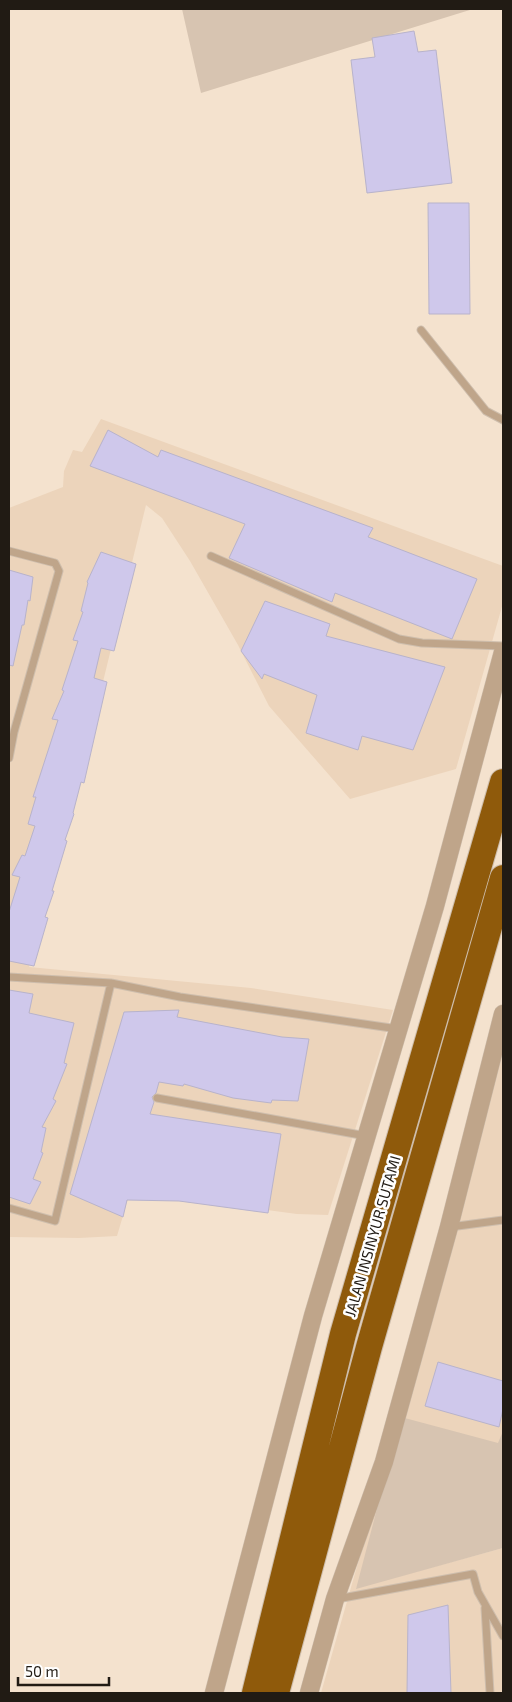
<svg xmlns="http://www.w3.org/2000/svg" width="512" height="1702" font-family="'Exo 2',sans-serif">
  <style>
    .built { fill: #ecd4bb }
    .green { fill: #d7c4b1 }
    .building { fill: #cfc8eb; stroke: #b8b3cb }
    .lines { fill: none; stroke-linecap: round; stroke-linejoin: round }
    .service-casing { stroke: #cebead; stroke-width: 9 }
    .tertiary-casing { stroke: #cebead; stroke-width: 19 }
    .motorway-casing { stroke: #cebead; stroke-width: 28 }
    .service { stroke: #bfa58a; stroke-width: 7 }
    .tertiary { stroke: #bfa58a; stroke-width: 18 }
    .motorway { stroke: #8f5a0b; stroke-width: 26 }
    .labels { text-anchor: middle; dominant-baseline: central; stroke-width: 5; stroke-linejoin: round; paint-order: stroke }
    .street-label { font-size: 15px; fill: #211b14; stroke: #fff }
  </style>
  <rect width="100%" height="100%" fill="#f4e2ce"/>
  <path class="built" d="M101 419 503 566V603L456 769 350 799 269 706 238 645 190 561 162 518 146 505 92 727 29 967 251 988 393 1010 328 1215 297 1214 130 1192 117 1236 79 1238 9 1237V508L63 487 64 471 73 450 82 452Z
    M503 1052V1431L499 1443 356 1588 503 1548V1693H321Z"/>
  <path class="green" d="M182 9H473L201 93Z
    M401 1417 498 1443 503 1431V1548L356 1589Z"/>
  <path class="building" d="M414 31 418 52 436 50 452 183 367 193 351 60 375 57 372 38Z
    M428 203H469L470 314H429Z
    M108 430 158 457 161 450 373 528 368 537 477 579 452 639 335 593 332 602 229 558 245 524 90 466Z
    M101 552 136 564 114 651 101 648 94 678 107 682 84 783 81 782 73 813 74 814 65 840 67 841 52 891H54L45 917 48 918 34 966 9 961V912L20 877 12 875 22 855 25 856 35 826 28 824 36 797H33L58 720 52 719 64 691 62 690 78 641 73 640 83 612 81 611 88 583 87 582Z
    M9 570 33 577 30 601 28 600 24 625H22L13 666 9 665Z
    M265 601 330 624 326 636 445 667 413 750 362 736 358 750 306 733 317 695 264 674 262 679 241 651Z
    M9 990 33 994 29 1013 74 1023 64 1063 67 1064 53 1099 56 1101 42 1127 46 1128 41 1152 43 1153 33 1179 41 1182 30 1204 9 1197Z
    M179 1010 177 1017 282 1037 309 1039 298 1101 272 1100 271 1103 233 1098 184 1084 183 1086 159 1082 156 1093 152 1097 154 1102 150 1114 281 1134 268 1213 179 1201 127 1200 123 1217 70 1194 124 1012Z
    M438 1362 503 1381V1409L499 1427 425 1406Z
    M448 1605 451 1693H407L408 1615Z"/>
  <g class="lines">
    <g class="service-casing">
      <path id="service" d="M421 330 486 411 503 420
        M9 551 55 563 59 571 14 732 9 758
        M211 556 399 639 422 643 503 646
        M9 977 111 983 180 997 398 1029
        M157 1098 366 1136
        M9 1208 55 1221 111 983
        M450 1227 503 1220
        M337 1599 473 1574 478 1592 503 1636
        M485 1608 490 1693"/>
    </g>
    <g class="tertiary-casing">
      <path id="tertiary" d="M214 1693 313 1316 435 906 503 652
        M309 1693 335 1599 384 1462 449 1227 503 1014"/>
    </g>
    <g class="motorway-casing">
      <path id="motorway" d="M255 1693 343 1334 503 782
        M276 1693 369 1347 503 878"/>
    </g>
    <use href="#service" class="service"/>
    <use href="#tertiary" class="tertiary"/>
    <use href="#motorway" class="motorway"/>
  </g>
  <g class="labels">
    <g class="street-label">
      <text transform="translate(372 1236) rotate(-74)">JALAN INSINYUR SUTAMI</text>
    </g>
  </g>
  <rect width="512" height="1702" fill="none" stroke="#211b14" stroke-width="20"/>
  <path d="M18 1677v8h91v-8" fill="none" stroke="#211b14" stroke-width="2.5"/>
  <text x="25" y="1677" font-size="15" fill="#211b14" stroke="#ffffff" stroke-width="4" paint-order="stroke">50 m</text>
</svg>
